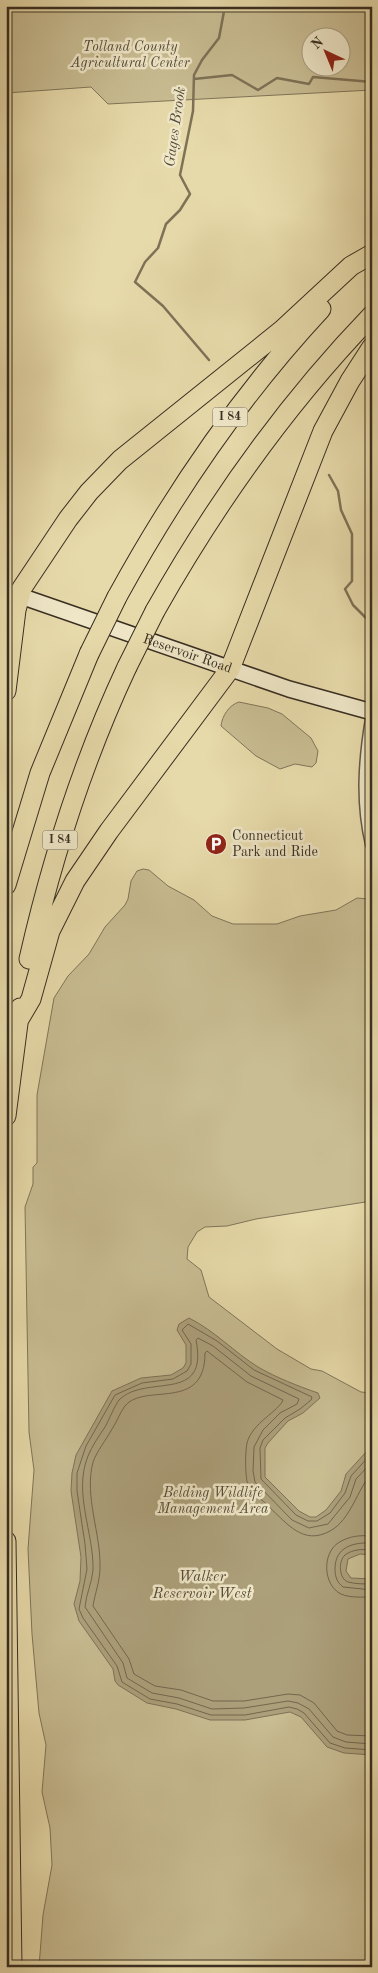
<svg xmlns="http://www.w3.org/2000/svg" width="378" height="1973" font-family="'Old Standard TT',serif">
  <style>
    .green { fill: #c9bd93; stroke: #80765a; fill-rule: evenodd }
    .water { fill: #aca07b; stroke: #7e7257 }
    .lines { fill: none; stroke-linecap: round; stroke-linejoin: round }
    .shore { stroke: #72674e; stroke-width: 1 }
    .stream { stroke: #7e7257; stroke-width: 2.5 }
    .tertiary-casing { stroke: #645943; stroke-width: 15 }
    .secondary-casing { stroke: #382e21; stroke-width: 18 }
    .motorway-casing { stroke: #382e21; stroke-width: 21 }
    .tertiary { stroke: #efe7c8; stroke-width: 12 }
    .secondary { stroke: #efe7c8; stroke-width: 15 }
    .motorway { stroke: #e7daaa; stroke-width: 19 }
    .motorway-bridge-casing { stroke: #382e21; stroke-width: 21; stroke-linecap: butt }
    .motorway-bridge { stroke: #e7daaa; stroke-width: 19 }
    .labels { text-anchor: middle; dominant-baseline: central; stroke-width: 5; stroke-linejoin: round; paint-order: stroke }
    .shield { fill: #efe7c8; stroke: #6f6653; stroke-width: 1 }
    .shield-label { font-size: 12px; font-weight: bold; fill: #382e21 }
    .park-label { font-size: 14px; font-style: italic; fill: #554b38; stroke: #efe7c8 }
    .street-label { font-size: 14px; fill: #382e21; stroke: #efe7c8 }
    .poi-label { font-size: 14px; fill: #382e21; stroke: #efe7c8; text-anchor: start }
    .water-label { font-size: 15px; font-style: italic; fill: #554a38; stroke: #efe7c8 }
  </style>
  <rect width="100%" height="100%" fill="#e7daaa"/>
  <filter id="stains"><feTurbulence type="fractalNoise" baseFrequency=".004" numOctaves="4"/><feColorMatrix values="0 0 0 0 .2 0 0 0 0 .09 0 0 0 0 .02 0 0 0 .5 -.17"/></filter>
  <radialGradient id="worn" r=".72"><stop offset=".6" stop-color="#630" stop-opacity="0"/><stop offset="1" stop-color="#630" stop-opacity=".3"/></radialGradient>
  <path class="green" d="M6 6H372V90L108 104 91 87 6 93ZM310 38H340V68H310Z
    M239 702 268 708 282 714 311 738 318 751 316 763 312 767 295 764 280 769 256 756 221 726C222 716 229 705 239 702Z
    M143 869 149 870 168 886 194 900 212 916 233 924H277L300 916 336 910 357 898 369 899 372 903V1201L256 1219 227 1226 205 1227 197 1232 188 1247 187 1259 201 1270 209 1297 277 1349 311 1369 322 1371 361 1392 372 1393V1967H39L43 1915 52 1865 50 1828 42 1792 46 1745 39 1713 32 1634 28 1549 34 1470 29 1432 25 1207 33 1184V1167L37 1163V1095L54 998 68 976 89 954 105 927 125 905 128 899 131 881 137 871Z"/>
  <path class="water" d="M189 1318C215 1331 234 1352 258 1367 277 1378 298 1386 318 1393L320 1398 303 1413 288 1421 268 1443 265 1448V1477L299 1511 310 1517H316L326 1510 341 1491 346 1474 367 1451 372 1440V1555L360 1554 348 1559 346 1571 351 1578 372 1579V1755L344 1753 327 1747 301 1717 290 1712 245 1720H210L176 1709 147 1703 118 1685 115 1681 113 1669 79 1621 74 1604 80 1581 81 1557 71 1491 72 1473 76 1455 112 1391 141 1378 171 1375 183 1368 186 1363V1345L177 1330 179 1324Z"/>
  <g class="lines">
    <path class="shore" d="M372 1453 351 1476 345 1493 330 1513 317 1521H308L296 1515 261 1479 260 1448 263 1440 285 1418 300 1409 311 1400 312 1397 254 1370 217 1341 188 1324 182 1330 191 1344V1364L187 1371 173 1379 142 1383 115 1395 86 1446 77 1473V1491L85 1544 87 1569 79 1609 83 1618 117 1666 122 1682 150 1699 177 1704 211 1715H245L289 1707 297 1709 304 1713 330 1743 345 1748 372 1750
      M372 1462 356 1479 350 1497 328 1524 309 1528 292 1520 255 1482 253 1471 254 1447 263 1430 280 1413 297 1404 299 1399 251 1376 213 1346 198 1338 196 1340C209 1405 146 1373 119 1400 115 1405 109 1420 105 1427 99 1436 92 1446 88 1456 73 1493 94 1533 93 1570 92 1583 86 1594 85 1607L123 1663 127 1678 152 1693 179 1698 212 1709 244 1708 288 1701 298 1703 309 1709 333 1737 346 1742 372 1744
      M372 1473C357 1489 351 1520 330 1531 303 1546 287 1523 269 1507 262 1499 253 1494 248 1485 245 1477 245 1452 247 1443 252 1423 279 1411 283 1400L247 1382 207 1351 205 1353C205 1413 144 1382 125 1406 120 1412 117 1422 112 1429 106 1440 97 1451 93 1462 84 1497 101 1533 100 1568 100 1581 95 1593 93 1606L129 1659 134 1674 155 1686 181 1690 213 1701H244L288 1694 300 1695 314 1703 337 1731 347 1735 372 1736
      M372 1536C359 1535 349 1536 338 1543 322 1554 323 1585 341 1594 350 1598 362 1597 372 1597
      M372 1543C353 1542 335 1547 335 1569 335 1577 337 1582 343 1587L372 1590
      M372 1550C363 1549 353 1549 345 1555 338 1561 339 1579 348 1582 355 1584 365 1584 372 1584"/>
    <path class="stream" d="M194 79 232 75 258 90 277 78 309 84 313 77 372 82
      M209 360 163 306 135 282 145 262 158 248 166 224 180 210 190 194 180 175 193 111 194 75 202 60 219 38 225 6
      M329 475 338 491 341 510 352 534V581L345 589 353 605 372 624"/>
    <g class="tertiary-casing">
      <path id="tertiary" d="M372 719C365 761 362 802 372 844"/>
    </g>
    <g class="secondary-casing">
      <g id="secondary">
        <path id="s1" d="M6 591 289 689 372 712"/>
      </g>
    </g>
    <g class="motorway-casing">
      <path id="motorway" d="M117 597C174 493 240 396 321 309
        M155 611C216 503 286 404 372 315
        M6 691 16 610 22 588 68 519 89 492 120 460 282 330 351 266 372 254
        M6 885 40 773 89 654
        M29 959C52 858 83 761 127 667
        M18 1021 31 999 50 931 75 881 109 831 230 669 323 431 350 381 372 347
        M6 1116 20 1008
        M6 1541 12 1967"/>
    </g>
    <use href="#tertiary" class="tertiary"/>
    <use href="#secondary" class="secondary"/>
    <use href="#motorway" class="motorway"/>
    <g class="motorway-bridge-casing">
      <path id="motorway-bridge" d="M89 654 117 597
        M127 667 155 611"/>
    </g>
    <use href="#motorway-bridge" class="motorway-bridge"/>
  </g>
  <defs>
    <g id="parking-disc" transform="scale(1.125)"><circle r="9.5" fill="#8f2418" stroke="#efe7c8"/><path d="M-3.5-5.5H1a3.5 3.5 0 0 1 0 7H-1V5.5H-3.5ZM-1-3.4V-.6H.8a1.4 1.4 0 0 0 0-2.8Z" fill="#fff"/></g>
  </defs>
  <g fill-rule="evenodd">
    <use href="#parking-disc" x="216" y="844"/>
  </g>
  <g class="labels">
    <g class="shield">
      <rect x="212.5" y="407.5" width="35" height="19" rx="4"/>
      <rect x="42.5" y="830.5" width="35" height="19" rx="4"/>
    </g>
    <g class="shield-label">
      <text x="230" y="417">I 84</text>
      <text x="60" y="840">I 84</text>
    </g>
    <g class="park-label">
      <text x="130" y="47">Tolland County<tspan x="130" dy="16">Agricultural Center</tspan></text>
      <text x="213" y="1493">Belding Wildlife<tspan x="213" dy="16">Management Area</tspan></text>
    </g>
    <g class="street-label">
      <text stroke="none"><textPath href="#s1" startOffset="192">Reservoir Road</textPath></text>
    </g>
    <g class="poi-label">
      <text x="232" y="836">Connecticut<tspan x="232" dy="16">Park and Ride</tspan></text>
    </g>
    <g class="water-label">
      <text transform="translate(176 127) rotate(-82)">Gages Brook</text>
      <text x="202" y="1577">Walker<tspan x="202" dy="17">Reservoir West</tspan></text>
    </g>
  </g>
  <rect width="378" height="1973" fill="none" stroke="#e7daaa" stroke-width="25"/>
  <rect x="8" y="8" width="363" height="1958" fill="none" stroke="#382e21" stroke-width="2.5"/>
  <rect x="12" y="12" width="353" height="1948" fill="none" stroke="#382e21"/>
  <g transform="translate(326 52) rotate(316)"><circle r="24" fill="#efe7c8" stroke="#a69d85"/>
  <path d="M0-4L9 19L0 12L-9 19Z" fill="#8f2418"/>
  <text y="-8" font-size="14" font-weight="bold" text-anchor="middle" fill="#382e21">N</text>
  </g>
  <rect width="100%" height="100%" filter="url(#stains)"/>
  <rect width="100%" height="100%" fill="url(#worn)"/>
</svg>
